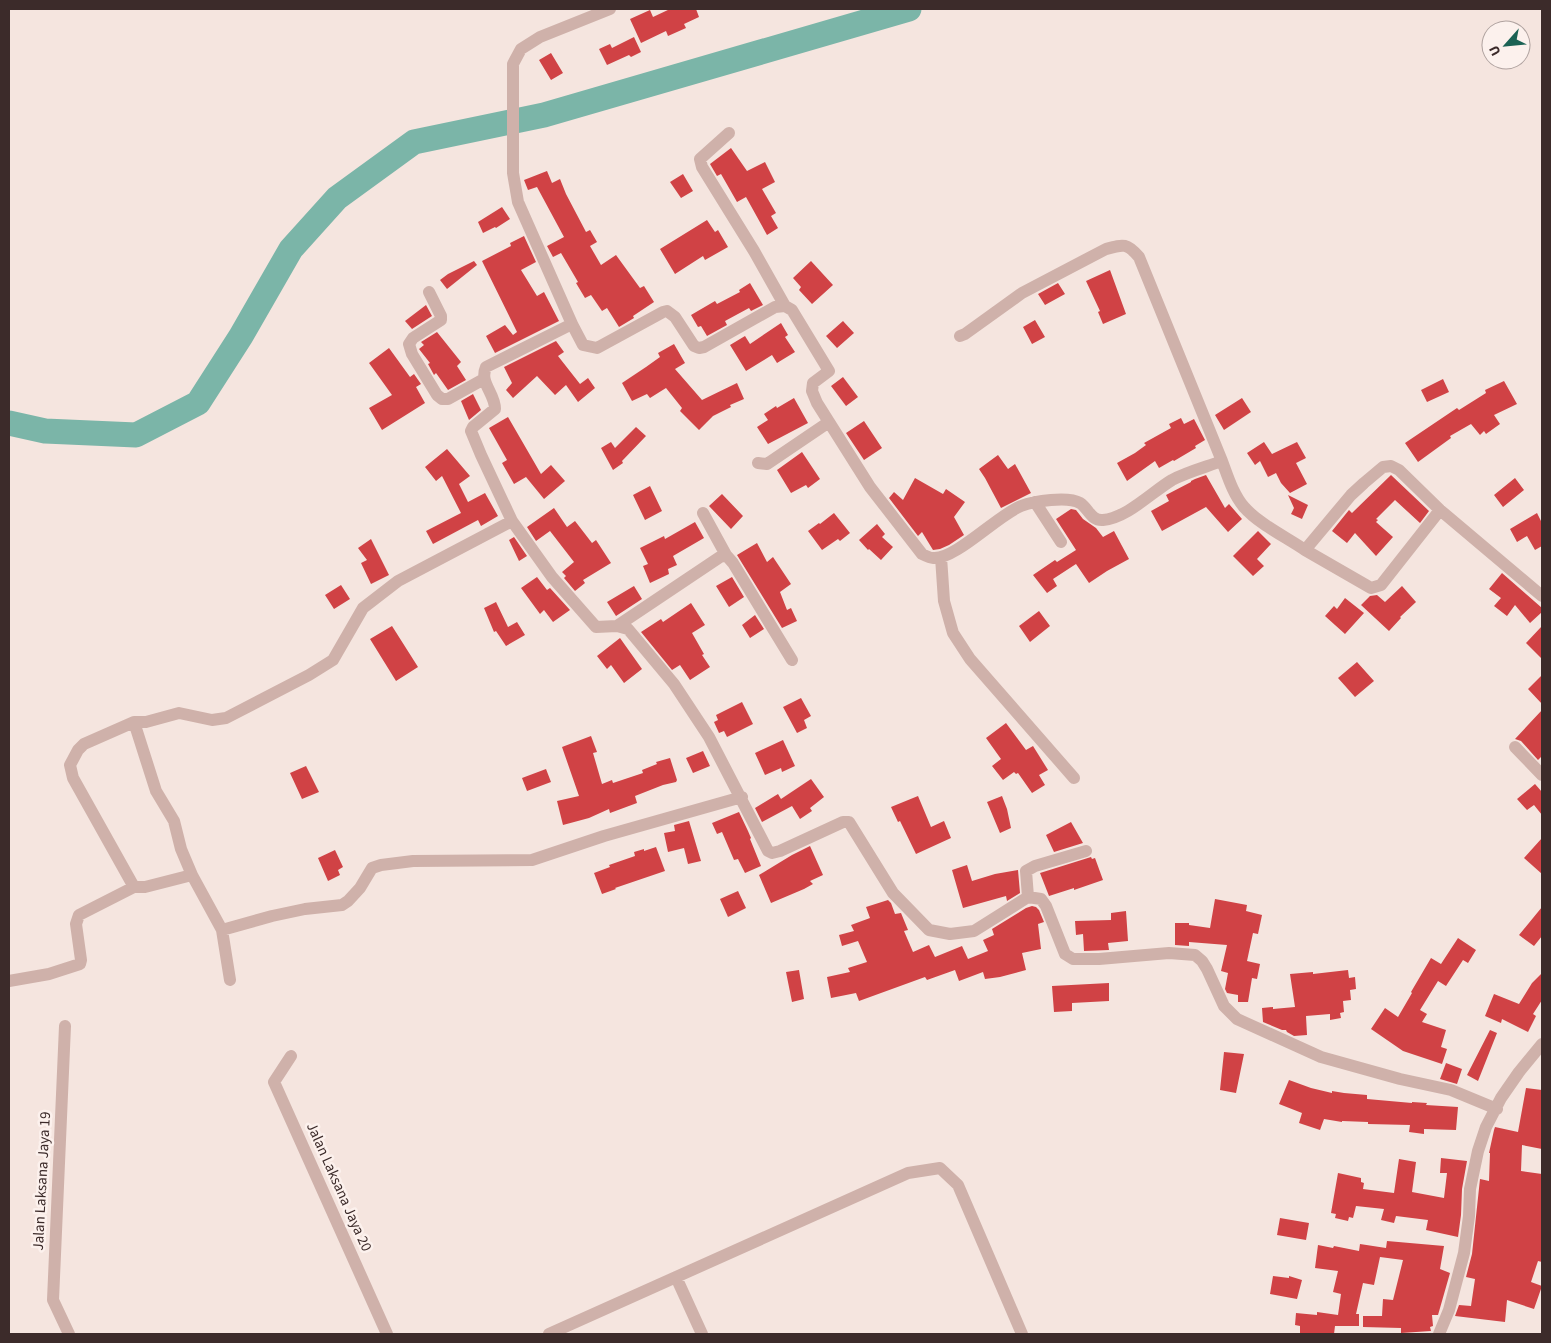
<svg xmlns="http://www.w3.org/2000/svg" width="1551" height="1343" font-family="'Source Sans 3',sans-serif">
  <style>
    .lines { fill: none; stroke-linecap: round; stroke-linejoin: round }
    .river { stroke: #7bb5a8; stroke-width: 25 }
    .building { fill: #d04245 }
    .minor { stroke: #cfb1aa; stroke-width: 12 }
    .labels { text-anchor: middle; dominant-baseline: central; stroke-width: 5; stroke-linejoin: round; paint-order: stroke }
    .street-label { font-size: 15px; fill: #3c2b2a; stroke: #fcf1ed }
  </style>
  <rect width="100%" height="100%" fill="#f5e5df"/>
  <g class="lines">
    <path class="river" d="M9 423 45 431 136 435 198 403 241 336 291 249 337 198 414 142 544 115 909 9"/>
  </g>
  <path class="building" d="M670 9H696L699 17 684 24 686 28 668 36 666 31 641 43 630 19 650 10 653 17Z
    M634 37 641 52 631 57 629 55 607 65 599 49 610 44 612 48Z
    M551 53 563 73 551 80 539 60Z
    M731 148 747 171 765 162 775 182 762 189 776 213 771 216 778 228 767 235 746 197 737 202 721 174 717 176 710 164Z
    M547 171 552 183 560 179 566 194 586 232 590 230 597 242 590 246 601 265 616 255 640 288 644 286 654 302 633 316 634 318 619 327 607 308 602 311 591 295 585 298 576 283 578 282 561 253 553 257 547 246 564 237 537 187 528 190 524 180Z
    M683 174 693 191 681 198 670 182Z
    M502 207 510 219 496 228 495 227 483 233 478 222Z
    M707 220 715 232 718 230 728 247 705 260 703 256 675 274 660 249Z
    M524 236 536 262 521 270 537 296 544 292 559 321 495 353 486 336 505 325 513 335 517 332 482 261 511 246 510 243Z
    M474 261 477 265 447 289 440 280 448 274Z
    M811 261 833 285 812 304 799 290 801 287 793 278Z
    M1110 270 1126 314 1103 324 1098 312 1100 311 1086 281Z
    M750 283 763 305 751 311 749 308 725 321 727 325 707 336 701 326 698 327 691 315 715 301 717 304 740 292 739 290Z
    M1058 283 1065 294 1045 305 1038 294Z
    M426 305 432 316 412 329 405 321Z
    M1035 320 1045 337 1032 344 1023 327Z
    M843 321 854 333 837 348 826 336Z
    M781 323 788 335 785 337 795 352 777 363 772 355 746 371 730 345 745 336 750 344Z
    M437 332 461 362 457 366 466 380 448 390 436 373 434 375 428 364 430 363 419 349 424 345 421 342Z
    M556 341 564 352 558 356 580 384 588 378 595 388 578 402 566 385 555 395 537 376 513 398 506 390 512 383 504 367Z
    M674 344 685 363 675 369 702 400 737 383 744 399 730 405 731 407 713 416 699 430 680 411 682 408 666 388 650 398 647 394 632 401 622 383 646 367 660 357 658 353Z
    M389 348 410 377 414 374 421 384 416 387 425 403 382 430 369 408 392 395 369 363Z
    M843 377 858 397 846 406 831 386Z
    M1443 379 1449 392 1427 402 1421 390Z
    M1504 381 1517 404 1494 415 1500 424 1486 434 1484 431 1480 435 1471 424 1450 436 1451 438 1418 462 1405 443 1457 408 1459 410 1486 393 1485 390Z
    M473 394 481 410 469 420 461 401Z
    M794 398 808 423 768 444 757 427 768 420 764 414 776 406 777 408Z
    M1242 398 1251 412 1224 430 1215 415Z
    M508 417 541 474 551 465 565 481 544 499 526 477 514 484 502 463 507 460 489 428Z
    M1181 418 1184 424 1194 419 1205 440 1195 446 1196 448 1174 461 1173 460 1159 468 1155 461 1127 481 1117 463 1135 453 1146 445 1144 443 1171 428 1169 424Z
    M864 421 882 448 864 460 846 433Z
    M636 427 646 436 622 461 623 463 613 470 601 448 611 442 615 448Z
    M1264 442 1272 454 1297 442 1306 458 1296 463 1307 484 1290 493 1281 483 1276 473 1268 477 1260 461 1255 465 1247 453Z
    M447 449 470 476 459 484 468 502 485 493 498 516 481 526 478 520 433 544 426 531 461 513 442 476 436 481 425 467Z
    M802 452 820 479 808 488 806 485 791 493 777 470Z
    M998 455 1008 469 1015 464 1031 493 1001 508 985 478 979 469Z
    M1206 475 1225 508 1229 504 1242 519 1228 532 1206 507 1162 531 1151 511 1169 501 1166 495 1191 482V481L1195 479Z
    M1391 475 1429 511 1420 523 1395 500 1376 519 1378 520 1376 522 1393 537 1376 556 1355 533 1347 543 1332 531 1349 510 1352 513Z
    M915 478 943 494 946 489 965 502 954 517 964 535 949 545 940 549 933 550 922 532 918 536 889 498 894 492 903 500Z
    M1515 478 1524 490 1503 507 1494 495Z
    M650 486 662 511 645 520 633 495Z
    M722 494 743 516 731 529 709 506Z
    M1288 495 1308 505 1302 519 1291 514 1294 508Z
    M554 508 567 527 575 521 592 543 596 540 611 563 583 580 585 583 575 591 564 578 566 576 562 572 574 562 550 531 536 541 527 527Z
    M1071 509 1076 510 1083 519 1096 528 1103 537 1114 531 1129 559 1107 571 1089 583 1076 564 1053 579 1057 586 1047 593 1033 575 1055 560 1057 562 1076 550 1056 519Z
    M834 513 850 533 840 541 838 539 822 550 808 531 819 523 820 524Z
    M1537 513 1542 523V546L1535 550 1527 536 1517 542 1510 529Z
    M695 522 704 538 673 556 677 565 668 569 669 574 650 583 643 566 648 564 640 548 664 536 665 539Z
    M877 524 885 534 882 537 893 547 881 560 869 549 868 550 859 540Z
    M1258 531 1271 544 1257 559 1264 566 1253 576 1233 556Z
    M514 537 527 556 519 561 509 540Z
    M371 539 389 575 371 584 361 563 367 560 358 548Z
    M757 543 767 562 773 557 791 584 780 592 787 610 791 608 797 621 782 628 737 555Z
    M1502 573 1542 608V612L1530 623 1515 605 1507 616 1494 606 1501 598 1489 589Z
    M537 577 547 590 550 588 570 610 553 622 544 610 540 614 521 588Z
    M732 577 744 597 729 607 716 586Z
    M341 585 350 599 334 609 325 595Z
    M634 586 642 599 616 616 607 602Z
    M1402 586 1416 602 1400 617 1401 618 1389 631 1361 605 1370 596 1377 595 1385 602Z
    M1345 598 1364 613 1345 634 1325 616 1334 606 1337 609Z
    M496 602 508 627 517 622 525 635 506 646 496 631 494 632 484 608Z
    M691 603 705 625 692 633 704 654 702 655 710 667 690 680 680 665 672 670 641 632 661 619 663 622Z
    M1039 611 1050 626 1030 642 1019 626Z
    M755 615 764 629 750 638 742 625Z
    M392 626 418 667 396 681 370 639Z
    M1542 626V659L1526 643Z
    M620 638 642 669 624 683 611 665 607 669 597 656Z
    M1357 662 1374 681 1355 697 1338 678Z
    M1542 675V704L1528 689Z
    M801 698 811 716 804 720 807 728 797 733 783 707Z
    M742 702 753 724 727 737 724 731 719 733 714 722 718 720 716 715Z
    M1542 710V756L1538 760 1521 741 1515 739Z
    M1006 723 1026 750 1033 746 1048 770 1039 775 1045 785 1032 793 1018 773 1016 774 1014 772 1003 780 992 766 1001 759 986 738Z
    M591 736 597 752 593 753 602 784 612 780 613 783 643 773 642 770 657 764 656 762 670 758 677 780 676 782 663 785 635 796 637 803 610 813 609 809 589 818 563 825 557 801 579 796 562 747Z
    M783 740 795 766 782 772 781 768 765 775 755 753Z
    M703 751 710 766 693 773 686 758Z
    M306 766 319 792 302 799 290 773Z
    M546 769 551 782 527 791 522 778Z
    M811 779 824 797 810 808 812 811 800 819 792 806 762 822 755 808 778 794 781 799Z
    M1535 784 1542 792V815L1534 805 1527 810 1517 799Z
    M918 796 931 827 944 821 951 838 916 854 900 821 898 822 891 807Z
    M1002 796 1007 809 1011 828 1000 833 987 802Z
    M739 812 748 831 751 838 750 839 761 866 745 873 738 859 734 860 722 832 717 834 712 823Z
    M689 821 701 861 688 864 684 848 668 852 664 833 675 831 674 825Z
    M1071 822 1083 843 1054 852 1046 835Z
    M1542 838V874L1524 858Z
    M810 846 823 875 810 881 813 884 804 889 771 903 759 875 792 855Z
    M656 847 665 871 615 888 616 889 602 894 594 873 610 867 609 865 635 856 634 852 644 849V851Z
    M335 850 343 867 338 870 340 875 328 881 318 858Z
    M1091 857 1092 859 1095 858 1103 880 1074 890V888L1049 896 1040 873Z
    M967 865 972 881 995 874 1018 870 1020 893 1007 901 1006 896 963 908 952 870Z
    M738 891 746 908 728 917 720 899Z
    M1215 899 1247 905 1246 911 1262 915 1258 934 1253 933 1247 961 1260 964 1257 979 1252 978 1248 1002H1238V995L1227 993 1225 989 1228 973 1221 971 1227 945 1189 942V946L1175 945V923H1189V925L1210 928Z
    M888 900 891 903 895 914 901 913 908 930 904 931 913 952 929 945 935 957 962 946 968 959 988 951 983 940 994 935 992 929 1026 908 1032 906 1036 907 1039 910 1044 922 1038 924 1041 949 1022 953 1026 970 1000 977 985 979 983 972 959 981 955 970 927 980 925 977 859 1001 856 993 831 998 827 977 850 972 848 968 867 962 858 941 842 946 839 935 854 931 851 925 870 918 866 907Z
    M1542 907V936L1534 946 1519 935Z
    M1126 911 1128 941 1108 943 1109 950 1084 951 1083 934 1076 935 1075 921 1111 920V913Z
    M1458 938 1476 950 1468 963 1463 960 1446 986 1438 981 1420 1010 1427 1014 1422 1022 1446 1030 1441 1047 1447 1049 1442 1064 1403 1051 1371 1029 1385 1008 1398 1017 1412 993 1411 992 1431 958 1441 964Z
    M799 970 804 999 792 1002 786 972Z
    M1348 970 1349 978 1355 977 1356 989 1350 990 1351 1000 1343 1001 1344 1012 1340 1013 1341 1018 1330 1020V1014L1306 1016 1307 1035 1294 1036 1287 1032 1286 1030H1282L1263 1022 1262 1008 1273 1007V1009L1295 1007 1290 974 1313 972V974Z
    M1542 973V1000L1533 1014 1536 1016 1528 1032 1502 1019 1501 1023 1485 1016 1494 994 1519 1004 1532 983Z
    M1109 983V1001L1072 1003V1011L1054 1012 1052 986Z
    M1490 1030 1497 1033 1478 1081 1467 1075Z
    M1224 1052 1244 1054 1236 1093 1220 1090Z
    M1446 1063 1462 1069 1457 1084 1440 1079Z
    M1289 1080 1311 1088 1332 1093V1091L1344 1093 1367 1095V1099L1412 1103V1102L1427 1103 1426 1105 1458 1107 1456 1130 1424 1129V1134L1409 1132 1410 1125 1368 1124V1122L1342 1121V1122L1324 1119 1320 1130 1299 1123 1302 1113 1279 1104Z
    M1526 1088 1542 1090V1149L1522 1145 1521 1171 1542 1174V1262L1538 1261 1531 1282 1542 1286 1534 1309 1507 1300 1505 1322 1455 1316 1459 1305 1471 1306 1475 1279 1466 1277 1472 1254 1480 1179 1489 1181 1490 1153H1489L1494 1130 1495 1127 1518 1132Z
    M1441 1158 1467 1161 1462 1189 1461 1215 1458 1237 1426 1230 1428 1220 1396 1216 1394 1223 1381 1220 1384 1209 1356 1206 1353 1218 1349 1217 1348 1221 1335 1218 1336 1214 1331 1213 1338 1173 1361 1178V1182L1364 1183 1363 1189 1394 1193 1399 1159 1416 1162 1412 1192 1444 1198 1447 1173H1440Z
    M1280 1218 1309 1223 1306 1240 1277 1235Z
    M1387 1241 1444 1246 1440 1269 1450 1273 1438 1315H1432L1433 1326 1430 1327 1431 1331 1401 1333V1328L1363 1327V1316H1382L1383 1299 1393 1300 1403 1260 1380 1257 1374 1285 1363 1283 1356 1314H1359V1326H1335L1334 1334H1300V1326L1295 1325 1296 1313 1317 1315V1312L1338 1315 1341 1294 1333 1292 1338 1271 1315 1268 1318 1245 1333 1248 1334 1246 1359 1251 1360 1244 1386 1248Z
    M1273 1276 1289 1278V1276L1302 1280 1297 1299 1270 1294Z"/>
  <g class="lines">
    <path class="minor" d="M610 9 540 37 521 49 513 64V173L518 202 572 324 486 367C479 383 495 393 495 409L473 427 471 431 481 455 512 521 552 577 596 627 617 626 628 629 674 684 709 737 768 851 772 853 780 851 843 822H849L893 893 929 930 950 934 974 931 1028 897 1041 899 1046 906 1065 954 1073 959H1099L1169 953 1195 955 1202 961 1207 969 1224 1006 1237 1019 1321 1057 1400 1079 1451 1090 1497 1109
      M729 133 700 159 702 167 754 251 785 306
      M429 292 441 316V320L413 338 409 344 412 354 437 395 442 399H448L484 379
      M572 324 583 345 597 348 663 312 667 311 675 317 694 346 699 348 704 347 775 307 785 306 792 310 829 371 813 383 812 391 817 403 870 487 922 554C926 556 930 558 933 558 955 560 998 515 1021 506 1034 501 1068 496 1080 503 1089 509 1091 521 1103 520 1127 518 1152 492 1172 480 1187 472 1206 467 1222 461 1228 477 1233 494 1244 507 1259 524 1286 537 1305 550L1351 495 1364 483 1383 467 1391 466 1399 470 1440 510 1542 596
      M960 336 965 334 1022 293 1106 249C1124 244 1127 243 1139 257L1222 461
      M758 463 767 464 829 422
      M1035 502 1061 542
      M703 513 726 555 733 563 792 660
      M1305 550 1371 588 1381 585 1440 510
      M941 557 944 601 953 633 970 659 1074 778
      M617 626 720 557 726 555
      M134 722 156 791 174 821 181 849 192 875 222 930 230 980
      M1515 747 1542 775
      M134 887 73 778 70 765 78 750 84 744 134 722H146L179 713 212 720 226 718 309 675 333 660 363 608 398 581 512 521
      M1028 897 1026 871 1035 866 1086 851
      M222 930 272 916 305 909 342 905 348 901 360 888 372 868 381 865 413 861 532 860 604 836 742 797
      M9 981 49 974 80 964 81 960 76 924 79 915 134 887H145L192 875
      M65 1026 53 1300 69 1334
      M291 1056 274 1082 387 1334
      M676 1277 702 1334
      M549 1334 908 1173 940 1168 958 1185 1022 1334
      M1439 1334 1449 1310 1464 1253 1469 1216 1470 1189 1478 1151 1486 1127 1501 1098 1519 1072 1542 1044"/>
  </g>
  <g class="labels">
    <g class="street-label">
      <text transform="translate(42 1181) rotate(-87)">Jalan Laksana Jaya 19</text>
      <text transform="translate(339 1187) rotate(66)">Jalan Laksana Jaya 20</text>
    </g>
  </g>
  <rect width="1551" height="1343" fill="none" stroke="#3c2b2a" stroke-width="20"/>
  <g transform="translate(1506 45) rotate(243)"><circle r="24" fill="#fcf1ed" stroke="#afa29f"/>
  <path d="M0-4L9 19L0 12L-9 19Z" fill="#1b6254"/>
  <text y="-8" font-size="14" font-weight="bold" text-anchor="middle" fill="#3c2b2a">U</text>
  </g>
</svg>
